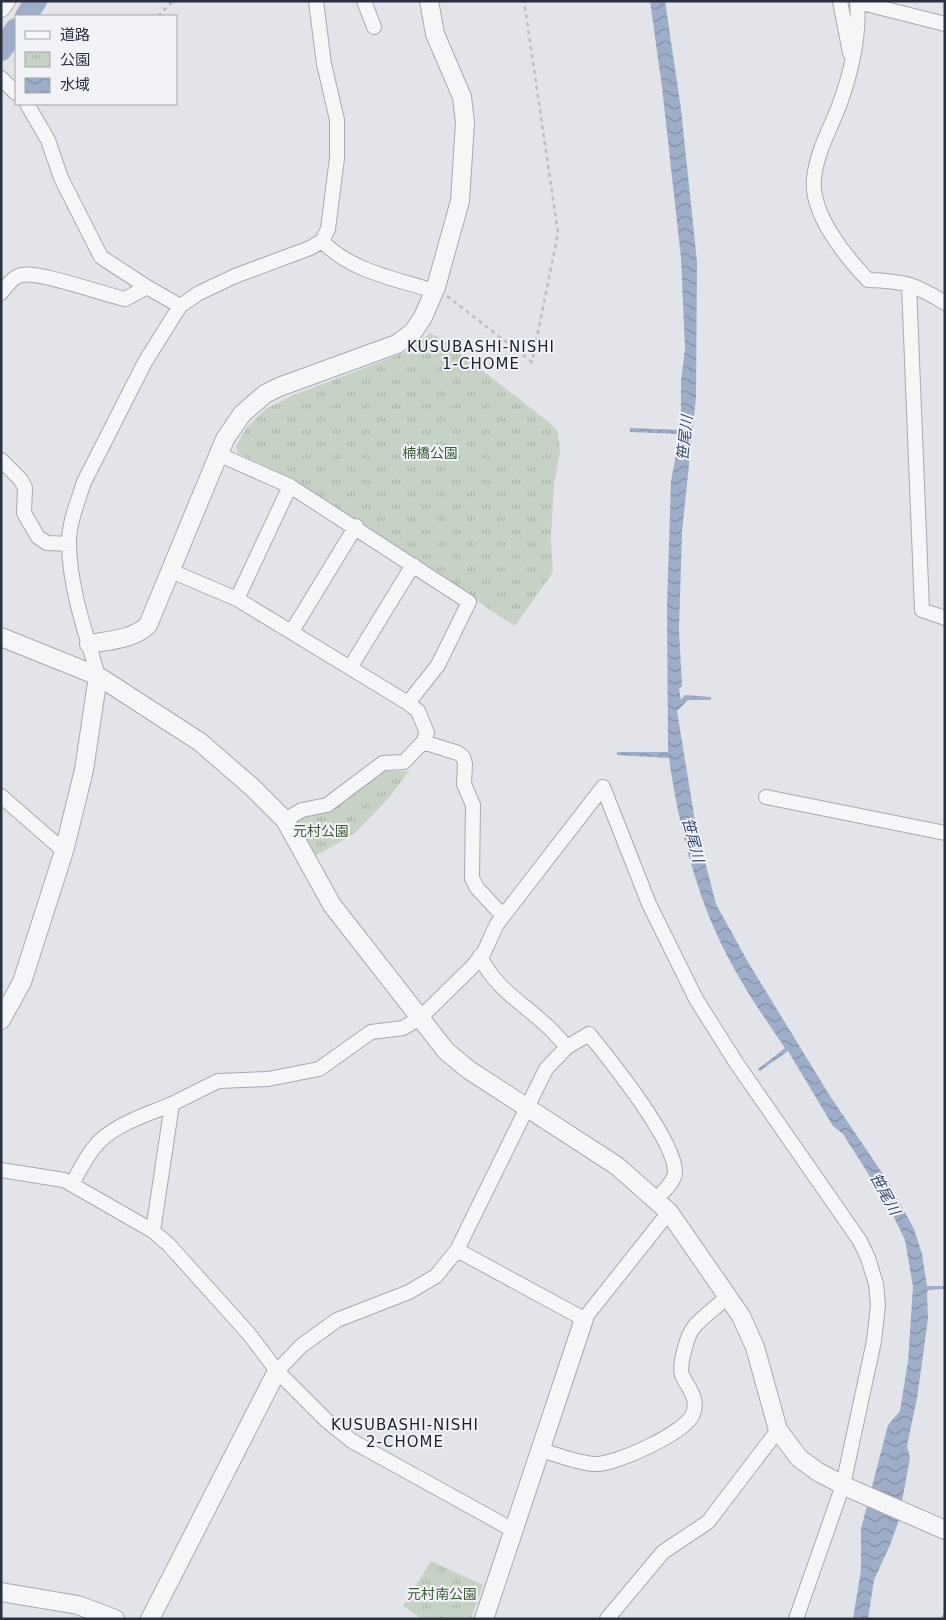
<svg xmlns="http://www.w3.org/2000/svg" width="946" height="1620" font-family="'DejaVu Sans','Noto Sans JP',sans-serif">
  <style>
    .park { fill: url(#park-tufts) }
    .water { fill: url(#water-waves) }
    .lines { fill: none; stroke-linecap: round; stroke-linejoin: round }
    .river { stroke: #9faec8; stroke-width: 22 }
    .minor-casing { stroke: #a7aab4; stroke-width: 16 }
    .tertiary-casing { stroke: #a7aab4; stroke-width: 20 }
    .path { stroke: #bcbfc5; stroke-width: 2.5; stroke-dasharray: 4 4; stroke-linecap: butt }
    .minor { stroke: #f5f6f8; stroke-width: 14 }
    .tertiary { stroke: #f5f6f8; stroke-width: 18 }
    .tram { stroke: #7c8293; stroke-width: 1 }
    .labels { text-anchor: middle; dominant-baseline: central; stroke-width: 4; stroke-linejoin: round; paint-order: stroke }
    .park-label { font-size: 14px; fill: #3b5c39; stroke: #f2f3f7 }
    .neighbourhood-label { font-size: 15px; letter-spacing: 1px; fill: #1d2232; stroke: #f2f3f7 }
    .water-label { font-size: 15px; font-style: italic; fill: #374a74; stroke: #f2f3f7 }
  </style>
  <defs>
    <pattern id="park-tufts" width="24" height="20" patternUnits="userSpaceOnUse" patternTransform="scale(1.25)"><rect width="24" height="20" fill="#c6d3c4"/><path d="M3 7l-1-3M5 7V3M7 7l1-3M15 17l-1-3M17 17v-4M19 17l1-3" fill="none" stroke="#aab5aa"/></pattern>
    <pattern id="water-waves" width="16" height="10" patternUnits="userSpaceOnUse" patternTransform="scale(1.25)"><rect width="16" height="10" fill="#9faec8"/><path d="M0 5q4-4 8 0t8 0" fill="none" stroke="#828ea4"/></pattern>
  </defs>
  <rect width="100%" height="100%" fill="#e2e4ea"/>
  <path class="park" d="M430 333 442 339 550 423 558 432 560 452 554 484 551 539 553 572 515 626 294 480 238 453 236 446 247 427 267 408 294 395 411 350Z
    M380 771H409L387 800 354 834 315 856 294 824Z
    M431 1561 483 1585 471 1619H422L403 1606Z"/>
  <path class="water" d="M650 1H665L681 109 697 262 696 397 682 532 679 630 682 686 679 689 681 700 685 695 711 697V700H688L677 711 696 827 716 904 748 962 830 1096 889 1183 914 1229 922 1254 927 1286H945V1289L929 1290 927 1292 928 1319 917 1398 907 1446 910 1458 898 1523 890 1545 874 1580 868 1619H853L861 1570V1529L888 1425 900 1411 908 1361 913 1287 905 1240 888 1205 843 1134 833 1126 788 1051 760 1071 758 1069 785 1048C760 1012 736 976 718 937 693 883 677 816 669 758L617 755V752H668L667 606 671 481 680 434 630 432V428L681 430V381L685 349 681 258 662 87Z"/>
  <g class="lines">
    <path class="river" d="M26 16 36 1
      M1 50 16 29"/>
    <g class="minor-casing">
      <path id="minor" d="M364 1 374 27
        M840 1 850 53
        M857 1C860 36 851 73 839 106 830 129 817 152 814 178 810 213 845 256 868 280 904 281 915 284 945 303
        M858 2 945 24
        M1 78 16 93
        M27 104 48 140 61 178 101 257 147 287 180 306
        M322 241C352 272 394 278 434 291
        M909 285 922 610 945 618
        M1 293C6 286 13 277 21 275 40 271 102 294 125 299L147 287
        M218 454 290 486 469 602 438 665 408 703
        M1 460 21 480 25 488 24 513 38 537 47 543 69 544
        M171 571 237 599 408 703 418 711 427 733 423 742 404 762 383 763 327 805 302 810 285 820
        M237 599 290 486
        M292 631 356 526
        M351 666 413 565
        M98 676C86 633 70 590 69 545 68 525 78 501 84 482L145 362 180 306 199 293 235 276 310 248 322 241 328 229 337 158V120L324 64 316 1
        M423 742 458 753 463 757 465 764 464 784 473 805 472 878 477 888 503 916
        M1 796 64 851
        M766 797 945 833
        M480 956C494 987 521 1002 545 1024 553 1031 560 1039 567 1047
        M1 1170 64 1180 153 1231 169 1245 249 1334 277 1371 327 1421 352 1441 513 1530
        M72 1184C81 1168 89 1151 102 1139 121 1122 149 1114 172 1104
        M153 1231 172 1104 218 1081 268 1079 319 1069 371 1032 403 1028 420 1018 472 967 484 952 497 924 603 787 649 904 696 999 737 1064 860 1241 868 1258 876 1284 878 1305 874 1341 843 1485 796 1619
        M457 1250 584 1319 669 1212
        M277 1371 301 1346 337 1320 409 1292 436 1276 457 1250 546 1069 567 1047 589 1034C610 1060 675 1140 675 1172 675 1182 662 1192 656 1200
        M540 1450C556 1454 580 1464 596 1464 617 1464 685 1433 693 1414 699 1398 688 1388 682 1375 679 1365 687 1335 694 1327 703 1316 717 1307 728 1296
        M607 1619 663 1552 708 1522 778 1430"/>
    </g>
    <g class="tertiary-casing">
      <path id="tertiary" d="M1 8 6 1
        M1 637 98 676 200 742 253 788 285 820 332 905 446 1051 469 1070 617 1166 669 1212 741 1316 755 1347 778 1430 799 1458 818 1472 849 1488 945 1530
        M89 644C110 640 132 640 148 625L225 439 242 414 265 394 279 387 397 344 413 332 423 317 436 287 460 201 465 122 462 97 435 34 429 1
        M1 1020 22 982 64 851 84 770 98 676
        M1 1592 78 1605 115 1619
        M150 1619 277 1371
        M484 1619 584 1319"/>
    </g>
    <path class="path" d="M158 16 173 1
      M447 296 532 362 558 233 524 1"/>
    <use href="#minor" class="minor"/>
    <use href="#tertiary" class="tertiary"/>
    <path class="tram" d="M941 1619 945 1613"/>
  </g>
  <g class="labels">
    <g class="park-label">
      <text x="430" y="453">楠橋公園</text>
      <text x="321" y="831">元村公園</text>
      <text x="442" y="1594">元村南公園</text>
    </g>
    <g class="neighbourhood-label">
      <text x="481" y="347">KUSUBASHI-NISHI<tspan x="481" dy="17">1-CHOME</tspan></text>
      <text x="405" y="1425">KUSUBASHI-NISHI<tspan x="405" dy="17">2-CHOME</tspan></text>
    </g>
    <g class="water-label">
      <text transform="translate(685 438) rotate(-84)">笹尾川</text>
      <text transform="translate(693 840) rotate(75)">笹尾川</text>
      <text transform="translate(885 1194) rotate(61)">笹尾川</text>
    </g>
  </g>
  <rect width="946" height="1620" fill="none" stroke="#2b3041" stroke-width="5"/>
  <rect x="15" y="15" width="162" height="90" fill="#f2f3f7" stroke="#a2a5ae"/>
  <rect x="25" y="31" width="25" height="8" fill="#f5f6f8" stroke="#a2a5ae"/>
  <text x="60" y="40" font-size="15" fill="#2b3041">道路</text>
  <rect x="25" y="52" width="25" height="15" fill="url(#park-tufts)" stroke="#a2a5ae"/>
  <text x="60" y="65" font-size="15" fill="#2b3041">公園</text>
  <rect x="25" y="78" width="25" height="15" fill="url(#water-waves)" stroke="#a2a5ae"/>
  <text x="60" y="90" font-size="15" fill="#2b3041">水域</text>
</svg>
